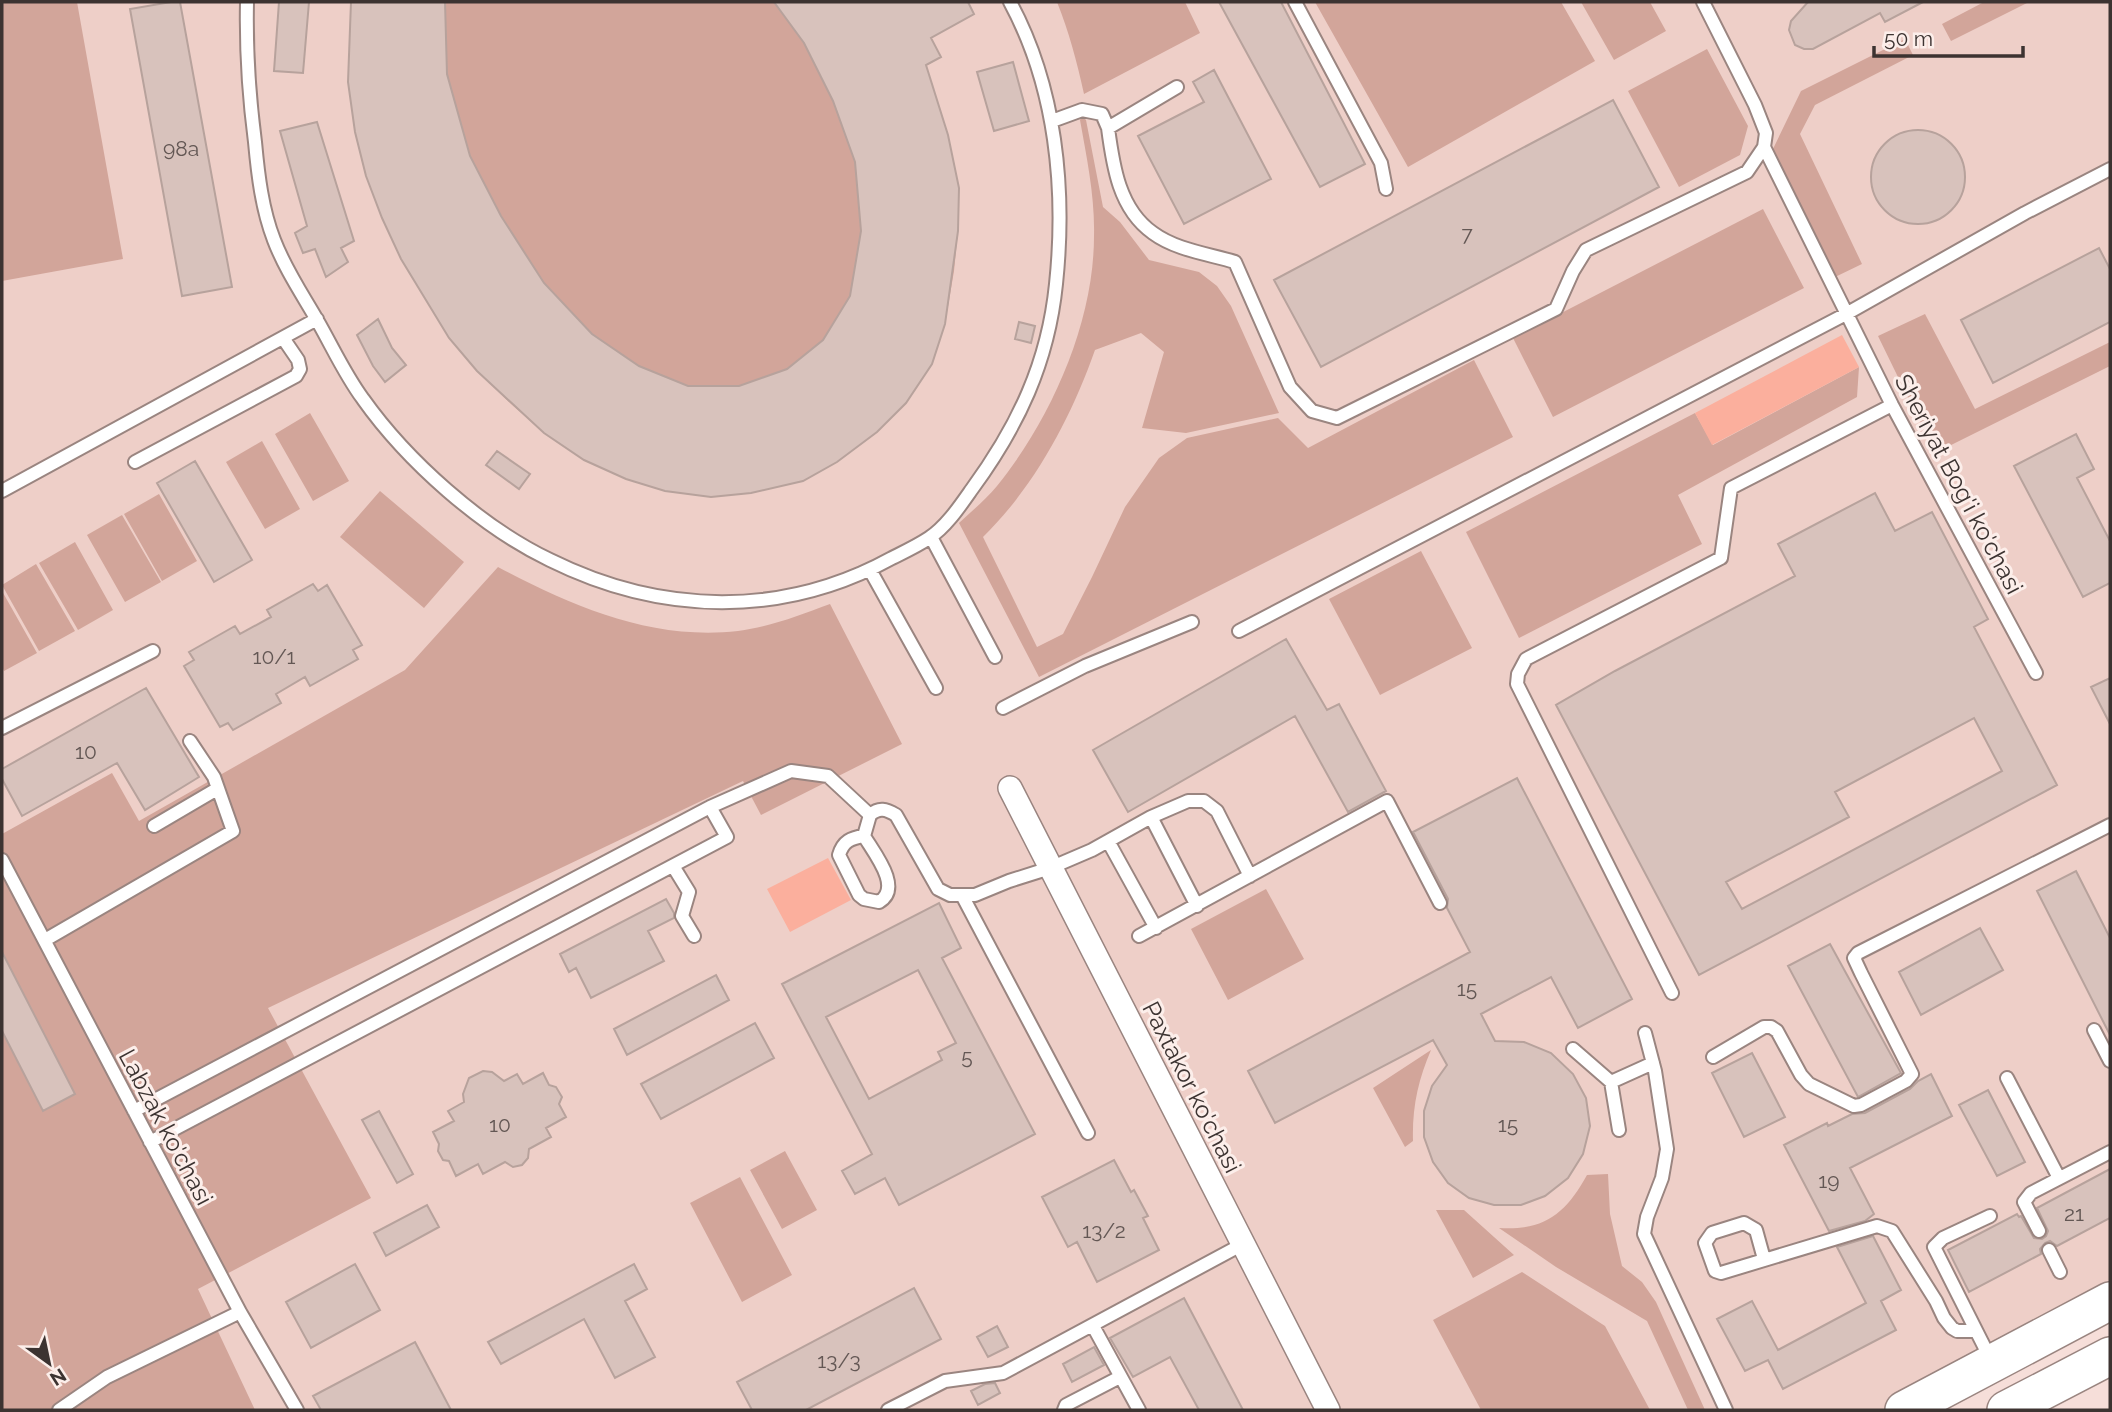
<svg xmlns="http://www.w3.org/2000/svg" width="2112" height="1412" font-family="Raleway,sans-serif">
  <style>
    .built { fill: #eecfc8 }
    .green { fill: #d2a59a }
    .water { fill: #fbaf9d }
    .building { fill: #d8c2bc; stroke: #b7a29c; stroke-width: 2; fill-rule: evenodd }
    .lines { fill: none; stroke-linecap: round; stroke-linejoin: round }
    .service-casing { stroke: #9a8580; stroke-width: 16 }
    .minor-casing { stroke: #9a8580; stroke-width: 26 }
    .primary-casing { stroke: #9a8580; stroke-width: 40 }
    .service { stroke: #fff; stroke-width: 12 }
    .minor { stroke: #fff; stroke-width: 23 }
    .primary { stroke: #fff; stroke-width: 37 }
    .labels { text-anchor: middle; dominant-baseline: central; stroke-width: 6; stroke-linejoin: round; paint-order: stroke }
    .number-label { font-size: 21px; fill: #635754 }
    .street-label { font-size: 24px; fill: #3c3331; stroke: #fceeea }
  </style>
  <rect width="100%" height="100%" fill="#f6ded9"/>
  <path class="built" d="M2 2H2110V1301L1904 1410H2Z"/>
  <path class="green" d="M2 2H77L123 259 2 281Z
    M351 2H911L941 57 926 66 948 135 959 188 958 231 954 271 945 324 932 364 906 403 877 432 837 462 803 481 751 493 711 497 665 491 626 479 584 460 544 433 510 403 477 371 449 338 401 259 348 82Z
    M1057 2H1185L1200 33 1084 94C1077 62 1069 32 1057 2Z
    M1315 2H1561L1595 61 1408 167Z
    M1581 2H1650L1666 31 1614 60Z
    M1984 2H2029L1951 41 1942 24Z
    M1905 39 1913 55 1815 105 1800 134 1862 264 1833 278 1772 151 1801 91Z
    M1707 49 1748 126 1740 155 1679 187 1628 91Z
    M1082 116 1086 120 1103 207 1120 222 1149 260 1199 272 1217 286 1231 306 1279 413 1186 433 1142 428 1164 352 1141 333 1095 350C1071 418 1035 486 983 537L1037 647 1063 634 1092 577 1125 507 1159 458 1187 438 1278 418 1308 448 1474 360 1513 437 1039 677 959 523C972 511 986 499 997 486 1051 419 1094 323 1094 236 1095 197 1087 159 1080 120Z
    M1763 209 1804 288 1553 417 1513 338Z
    M1925 314 1975 409 2110 342V366L1935 453 1878 336Z
    M1859 367 1857 397 1678 495 1702 544 1519 638 1466 532 1695 413 1713 445Z
    M310 413 349 481 313 501 275 434Z
    M262 441 300 509 265 529 226 462Z
    M380 491 464 562 424 608 340 537Z
    M159 494 197 561 162 581 124 514Z
    M122 515 161 582 125 602 87 535Z
    M75 542 113 610 78 630 39 563Z
    M1421 551 1472 648 1380 695 1329 599Z
    M36 564 75 631 39 651 2 585Z
    M498 567C571 606 652 641 738 631 770 627 800 615 830 604L902 744 761 815 743 781 268 1008 371 1198 198 1289 255 1410H2V834L112 773 139 821 405 670Z
    M2 591 37 653 4 671 2 667Z
    M1266 889 1304 959 1228 1000 1191 929Z
    M1431 1050C1418 1080 1412 1108 1413 1141L1405 1147 1373 1088Z
    M785 1151 817 1210 782 1229 750 1170Z
    M1608 1174 1610 1214 1622 1266 1642 1282 1656 1302 1705 1410H1688L1647 1321 1556 1267 1499 1228C1545 1231 1566 1213 1587 1175Z
    M740 1177 792 1275 742 1302 690 1203Z
    M1436 1210H1464L1514 1255 1473 1278Z
    M1522 1272 1605 1326 1650 1410H1481L1433 1320Z"/>
  <path class="water" d="M1842 335 1859 367 1712 445 1695 413Z
    M828 858 851 900 790 932 767 889Z"/>
  <path class="building" d="M171 2H180L232 287 182 296 130 9Z
    M279 2H309L303 73 274 71Z
    M351 2H445L447 74 470 156 501 216 544 283 592 334 639 366 688 386H739L787 369 823 340 850 296 861 231 855 162 833 101 804 43 774 2H968L974 14 931 38 941 57 926 65 948 135 959 188 958 231 945 324 932 364 906 403 877 432 837 462 803 481 751 493 711 497 665 491 626 479 584 460 544 433 477 371 449 338 401 259 382 218 366 176 355 132 348 82Z
    M1219 2H1281L1365 164 1320 187Z
    M1808 2H1923L1885 22 1880 13 1813 49H1804L1795 45 1789 30 1791 21Z
    M1013 62 1029 121 994 131 977 72Z
    M1214 70 1271 179 1184 224 1138 136 1204 102 1193 82Z
    M1613 100 1659 187 1321 367 1274 280Z
    M317 122 354 241 341 248 348 262 326 277 315 249 303 253 295 233 307 226 280 131Z
    M1871 177a47 47 0 1 1 94 0a47 47 0 1 1-94 0Z
    M2099 248 2110 269V322L1993 383 1961 320Z
    M378 319 392 348 406 365 385 382 373 366 357 335Z
    M1019 322 1035 326 1031 343 1015 339Z
    M2076 434 2094 469 2077 478 2110 541V583L2083 597 2014 466Z
    M497 451 530 474 519 489 486 465Z
    M195 461 252 560 214 582 157 483Z
    M1875 493 1895 531 1932 512 1988 619 1974 627 2057 785 1699 975 1556 705 1615 671 1795 576 1778 544ZM1974 718 2002 771 1742 909 1726 882 1849 817 1835 792Z
    M313 584 318 591 327 585 362 645 353 650 358 659 310 686 305 677 276 694 281 703 233 730 228 723 220 727 184 666 194 660 189 652 235 626 240 634 271 617 267 610Z
    M1286 639 1327 710 1339 704 1386 791 1348 812 1295 716 1128 812 1093 750Z
    M2110 678V724L2091 687Z
    M146 688 199 777 145 810 117 763 22 816 2 779V769Z
    M1517 778 1632 999 1578 1028 1551 977 1481 1014 1495 1041 1524 1042 1551 1053 1573 1074 1586 1098 1590 1126 1583 1154 1568 1178 1545 1196 1521 1205H1494L1469 1198 1448 1183 1433 1162 1424 1137V1111L1432 1086 1447 1065 1433 1040 1275 1123 1248 1071 1470 952 1447 908 1448 899 1413 832Z
    M2076 871 2110 938V1035L2037 891Z
    M666 899 674 913V918L648 931 664 961 591 998 576 968 569 972 560 954Z
    M939 903 961 948 942 958 1035 1134 899 1205 885 1178 855 1194 842 1171 872 1154 782 984ZM918 970 956 1043 938 1052 942 1060 869 1099 826 1017Z
    M1980 928 2003 970 1921 1015 1899 972Z
    M1830 944 1901 1073 1858 1097 1788 966Z
    M2 952 75 1094 43 1111 2 1031Z
    M716 975 729 1000 627 1055 614 1029Z
    M755 1023 774 1058 661 1119 641 1084Z
    M1752 1053 1785 1117 1744 1137 1712 1073Z
    M483 1071 492 1072 504 1081 517 1074 523 1084 543 1073 549 1085 556 1087 562 1097 559 1104 566 1117 546 1128 551 1137 529 1149 528 1158 522 1165 513 1167 505 1162 483 1174 478 1164 456 1176 449 1161 443 1160 438 1151 439 1144 433 1132 454 1121 448 1111 464 1102 463 1094 469 1078Z
    M1931 1074 1952 1116 1850 1168 1874 1214 1865 1221 1829 1231 1784 1145 1827 1123 1828 1126 1852 1114 1865 1113 1910 1089 1918 1081Z
    M1988 1090 2025 1162 1997 1176 1959 1105Z
    M379 1111 413 1174 397 1183 362 1120Z
    M1114 1160 1131 1192 1134 1190 1148 1216 1143 1218 1159 1250 1097 1282 1077 1242 1068 1247 1042 1197Z
    M2110 1169V1218L2057 1246 2050 1241 2045 1243 2040 1249 2041 1254 1969 1292 1948 1250 2017 1214 2019 1217 2021 1216 2034 1238 2042 1239 2046 1236 2048 1231 2037 1208Z
    M427 1205 439 1227 386 1256 374 1233Z
    M1873 1236 1901 1290 1881 1301 1896 1330 1783 1389 1768 1360 1745 1371 1717 1319 1752 1301 1778 1350 1866 1303 1837 1247Z
    M355 1264 380 1310 311 1348 286 1302Z
    M634 1264 647 1289 625 1301 655 1357 615 1378 584 1319 501 1364 488 1342Z
    M914 1288 941 1339 806 1410H752L737 1382Z
    M1184 1298 1243 1410H1199L1170 1357 1133 1377 1110 1338Z
    M997 1326 1008 1347 988 1357 977 1337Z
    M415 1342 451 1410H321L313 1396Z
    M1094 1347 1104 1365 1072 1382 1063 1364Z
    M995 1383 1000 1393 978 1405 971 1391 985 1384Z"/>
  <g class="lines">
    <g class="service-casing">
      <path id="service" d="M247 2C246 49 249 96 255 142 258 175 262 209 274 240 285 269 302 294 317 320 332 346 345 375 363 399 407 461 481 527 550 560 661 615 783 618 892 558 904 552 917 546 929 538 946 527 960 506 972 489 1018 426 1048 363 1056 284 1066 189 1056 87 1010 2
        M1295 2 1381 163 1386 189
        M1177 87 1108 128C1113 166 1119 209 1153 233 1176 250 1209 254 1235 262L1290 387 1312 411 1337 418 1556 309 1573 271 1586 250 1747 172 1764 147 1766 133 1755 105 1703 2
        M1052 121 1082 110 1102 114 1108 128
        M1764 147 1892 405 2036 673
        M135 462 296 376 300 369 298 360 283 338
        M2 491 317 319
        M931 537 995 657
        M870 570 936 688
        M1239 631 1846 314 2025 213 2110 169
        M1003 708 1085 666 1192 622
        M2 728 153 651
        M1151 817 1197 906
        M154 826 217 789
        M864 836C851 838 843 841 839 855L859 895 864 899 879 902C903 888 874 853 864 836L870 815C879 807 886 809 896 815L938 889 950 895H975L1009 881 1050 868 1092 850 1151 817 1188 801H1204L1217 811 1250 876
        M1108 841 1156 928
        M2 860 240 1312 297 1410
        M673 866 689 892 682 916 694 936
        M963 897 1088 1133
        M1139 936 1387 801 1440 903
        M45 940 233 831 214 777 190 741
        M1672 993 1517 684 1518 674 1526 659 1721 558 1731 488 1892 405
        M2094 1030 2110 1061
        M1645 1033 1655 1071 1667 1149 1662 1178 1647 1217 1644 1234 1726 1410
        M1573 1049 1611 1082
        M1713 1057 1764 1027H1771L1777 1031 1801 1075 1809 1084 1854 1106 1861 1105 1906 1081 1912 1074 1861 973 1854 958 1858 953 2110 825
        M2007 1078 2059 1178
        M134 1111 710 807 791 771 828 776 870 815
        M1619 1130 1611 1082 1653 1063
        M150 1142 727 837 710 807
        M1990 1216 1943 1238 1934 1247 1991 1360
        M2039 1231 2024 1202 2031 1193 2110 1152
        M2049 1250 2060 1272
        M1764 1259 1756 1230 1744 1223 1712 1233 1705 1243 1715 1271 1721 1273 1877 1226 1892 1231 1936 1301 1944 1318 1952 1328 1957 1331H1976
        M1093 1326 1139 1410
        M59 1410 107 1377 240 1312
        M888 1410 945 1381 1003 1373 1243 1244
        M1064 1410 1066 1405 1120 1377"/>
    </g>
    <g class="minor-casing">
      <path id="minor" d="M1010 788 1328 1410"/>
    </g>
    <g class="primary-casing">
      <path id="primary" d="M1904 1410 2110 1301
        M2006 1410 2110 1356"/>
    </g>
    <use href="#service" class="service"/>
    <use href="#minor" class="minor"/>
    <use href="#primary" class="primary"/>
  </g>
  <g class="labels">
    <g class="number-label">
      <text x="181" y="148">98a</text>
      <text x="1467" y="233">7</text>
      <text x="274" y="656">10/1</text>
      <text x="86" y="751">10</text>
      <text x="1467" y="988">15</text>
      <text x="967" y="1056">5</text>
      <text x="500" y="1124">10</text>
      <text x="1508" y="1124">15</text>
      <text x="1829" y="1180">19</text>
      <text x="2074" y="1213">21</text>
      <text x="1104" y="1230">13/2</text>
      <text x="839" y="1360">13/3</text>
    </g>
    <g class="street-label">
      <text transform="translate(1959 484) rotate(62)">Sheriyat Bog'i ko'chasi</text>
      <text transform="translate(1192 1087) rotate(63)">Paxtakor ko'chasi</text>
      <text transform="translate(166 1127) rotate(62)">Labzak ko'chasi</text>
    </g>
  </g>
  <rect width="2112" height="1412" fill="none" stroke="#3c3331" stroke-width="7"/>
  <g transform="translate(49 1363) rotate(147)" stroke="#fceeea" stroke-width="5" paint-order="stroke">
  <path d="M0-5L12 26L0 18L-12 26Z" fill="#3c3331"/>
  <text y="-10" font-size="19" font-weight="bold" text-anchor="middle" fill="#3c3331">N</text>
  </g>
  <path d="M1874 46v10h149v-10" fill="none" stroke="#3c3331" stroke-width="3.5"/>
  <text x="1884" y="46" font-size="21" fill="#3c3331" stroke="#fceeea" stroke-width="5" paint-order="stroke">50 m</text>
</svg>
